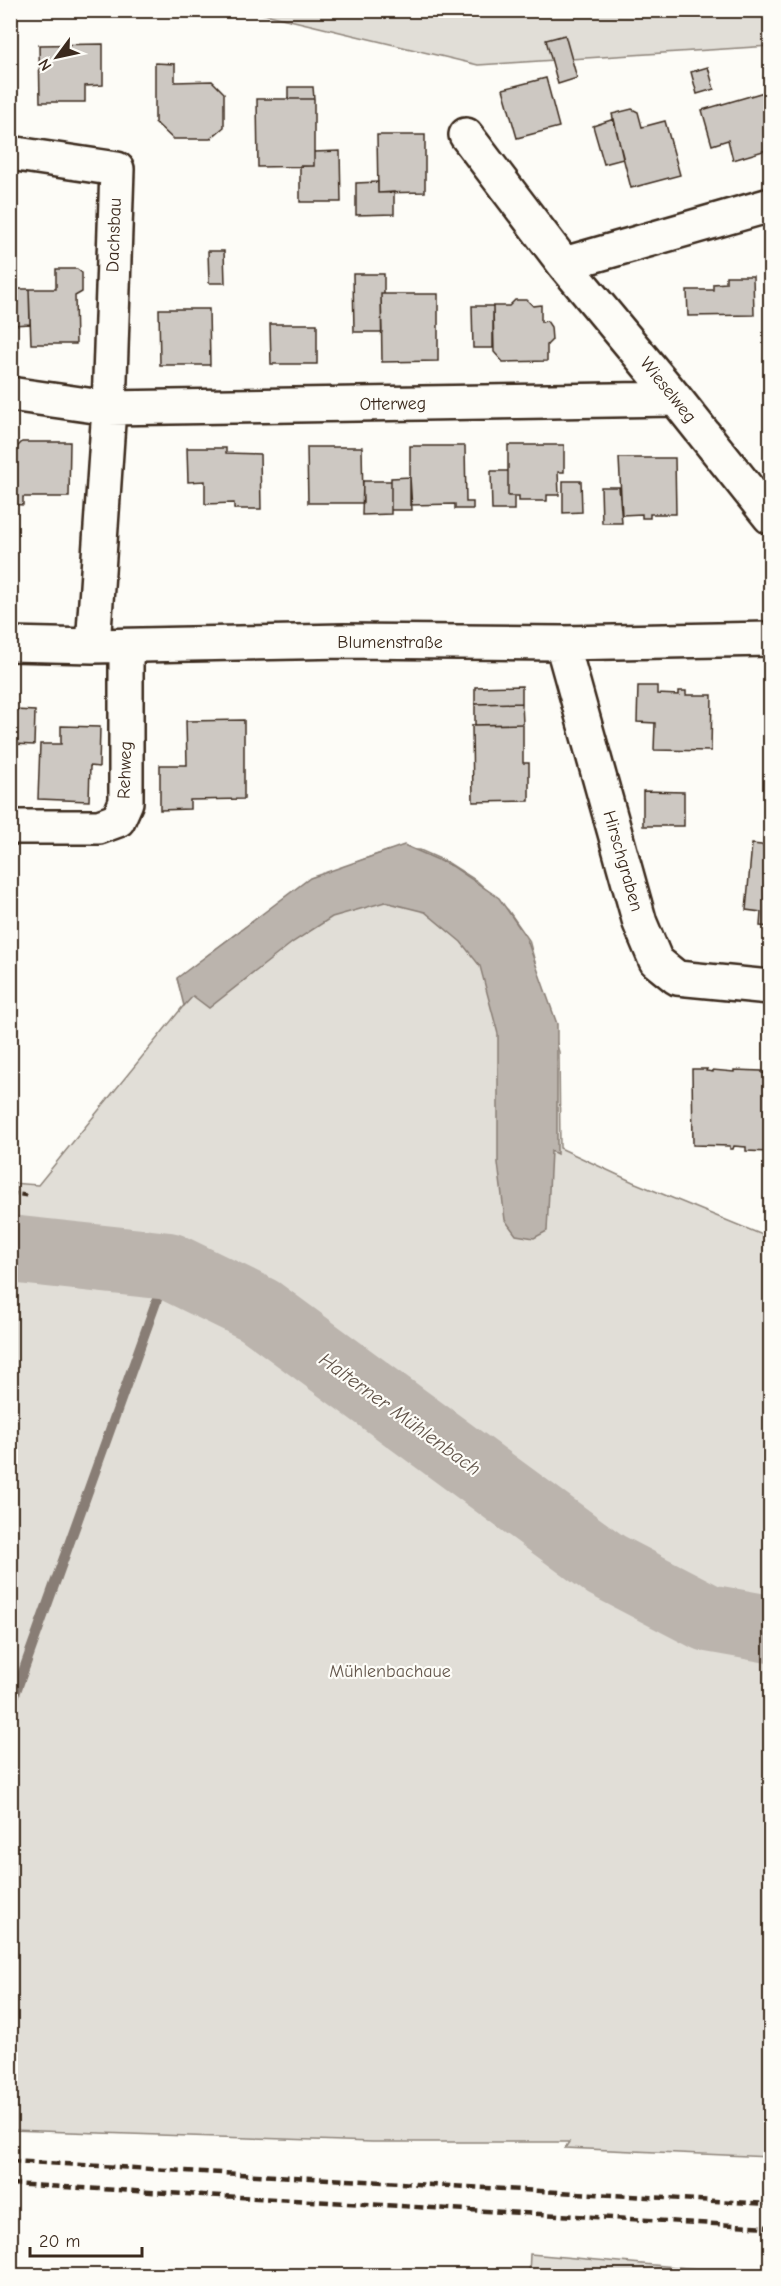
<svg xmlns="http://www.w3.org/2000/svg" width="781" height="2286" font-family="'Comic Neue',sans-serif">
  <style>
    .green { fill: #e1ded7; stroke: #8e847a; stroke-width: 1.5 }
    .water { fill: #bbb4ad; stroke: #887d74; stroke-width: 1.5 }
    .lines { fill: none; stroke-linecap: round; stroke-linejoin: round }
    .stream { stroke: #887d74; stroke-width: 10 }
    .river { stroke: #bbb4ad; stroke-width: 68 }
    .building { fill: #cdc8c2; stroke: #3b2a1e; stroke-width: 1.5 }
    .minor-casing { stroke: #3b2a1e; stroke-width: 38 }
    .path { stroke: #3b2a1e; stroke-width: 4; stroke-dasharray: 6 4.5; stroke-linecap: butt }
    .minor { stroke: #fdfcf7; stroke-width: 33 }
    .rail { stroke: #3b2a1e; stroke-width: 4.5; stroke-dasharray: 9 4.5; stroke-linecap: butt }
    .labels { text-anchor: middle; dominant-baseline: central; stroke-width: 4.5; stroke-linejoin: round; paint-order: stroke }
    .street-label { font-size: 18px; fill: #3b2a1e; stroke: #fdfcf7 }
    .park-label { font-size: 18px; fill: #64574c; stroke: #fdfcf7 }
    .water-label { font-size: 20px; font-style: italic; fill: #615349; stroke: #fdfcf7 }
  </style>
  <rect width="100%" height="100%" fill="#fdfcf7"/>
  <filter id="ink" filterUnits="userSpaceOnUse"><feTurbulence type="fractalNoise" baseFrequency=".0167" numOctaves="2"/><feDisplacementMap in="SourceGraphic" scale="12" xChannelSelector="R" yChannelSelector="G"/><feConvolveMatrix kernelMatrix="1 2 1 2 8 2 1 2 1" color-interpolation-filters="sRGB"/></filter>
  <g filter="url(#ink)">
    <path class="green" d="M252 11H770V46L478 65Z
      M391 850H420L447 862 477 881 508 910 529 940 559 1052 560 1148 633 1182 770 1238V2157L565 2148 569 2142H372L11 2130V1183L38 1185 185 1004 177 979C242 928 310 874 391 850Z
      M530 2254 766 2275H529Z"/>
    <path class="water" d="M404 845 452 866 499 898 526 937 557 1024V1154L551 1151 547 1231 534 1238 516 1235 505 1220 498 1163V1034L480 966 461 942 425 912 385 902 332 917 293 942 209 1008 193 996 184 1006 177 978 310 878Z"/>
    <g class="lines">
      <path class="stream" d="M10 1708 169 1266"/>
      <path class="river" d="M10 1249 169 1266 259 1310 606 1565 708 1618 770 1629"/>
    </g>
    <path class="building" d="M565 35 577 78 558 84 546 40Z
      M103 44V85L85 86V102H40L39 45Z
      M155 63 175 64V82L212 81 224 93V127L210 139H173L155 122Z
      M708 67 714 89 697 94 691 72Z
      M546 78 559 127 517 138 503 89Z
      M288 87H313L314 99H288Z
      M764 92 770 116V149L733 160 728 140 712 145 702 110Z
      M257 99H314V166L258 167Z
      M632 109 638 112 642 127 665 121 680 175 631 188 612 114Z
      M614 119 623 159 604 164 593 126Z
      M377 135H425V192L378 193Z
      M340 151 341 202H300V166H314V152Z
      M378 182V193L394 192V214L356 215V183Z
      M208 251H224L225 283H209Z
      M56 269H77L82 273V292L75 296 76 344H31L29 289H56Z
      M353 274H384V294H381L382 332H354Z
      M726 276H753L754 315 688 316 687 290H713V284L726 283Z
      M12 289H29L30 324 13 325Z
      M381 294H438V361L382 362Z
      M515 300H527L533 306 541 305V322L547 321 551 327 552 340 547 345V361L503 362 494 352 493 306H509Z
      M472 306H493V348H473Z
      M159 309H209L210 365H160Z
      M270 324H317V364H271Z
      M22 442H70L69 497H23V505L10 504V450H14Z
      M508 445H564V472H558L559 495H547V501H519V496H508Z
      M410 446H465L466 502H473V509H455V504L410 505Z
      M307 447H362L363 503H308Z
      M187 448H226V453L260 454 261 509H234V503L205 504V481L188 482Z
      M619 458H675L676 514H650V518H642V514L622 515Z
      M491 471H508V496H514V510H492Z
      M410 477 412 510H391V478Z
      M363 481H391V514L362 515Z
      M563 481H581L582 512 563 513Z
      M601 487H619L622 523H602Z
      M522 686V703L475 704V687Z
      M638 686H657V694L679 695V691H686V695H712L711 751 654 750 655 723 637 722Z
      M522 703 523 724 475 725V704Z
      M15 710 35 711 34 745 14 744Z
      M244 720V799L190 800V809L160 810V765H187L186 721Z
      M523 724V763H529V801L473 802 472 725Z
      M61 726 100 727 99 767 90 766 89 801 38 799 40 744H61Z
      M643 791 684 792V826H643Z
      M752 844 770 846V927L760 926 761 912 746 910Z
      M10 883H15L12 949H10Z
      M692 1069H707L706 1071 713 1072V1070L734 1072V1070L762 1071V1073L770 1074V1152L746 1151V1147L734 1146 733 1149H730V1146L693 1145Z"/>
    <g class="lines">
      <g class="minor-casing">
        <path id="minor" d="M466 135 564 264 676 399 770 517
          M10 153 117 169 109 408 93 646
          M564 264 770 205
          M10 394 109 408 676 399
          M562 643 640 923 656 961 677 978 770 987
          M10 644 93 646 344 641 562 643 770 639
          M10 827H99L118 820 126 802V646"/>
      </g>
      <path class="path" d="M10 1193 30 1196"/>
      <use href="#minor" class="minor"/>
      <path class="rail" d="M10 2161 770 2204
        M10 2184 770 2227"/>
    </g>
  </g>
  <g class="labels">
    <g class="street-label">
      <text transform="translate(114 235) rotate(-88)">Dachsbau</text>
      <text transform="translate(668 390) rotate(51)">Wieselweg</text>
      <text transform="translate(393 404) rotate(-1)">Otterweg</text>
      <text x="390" y="642">Blumenstraße</text>
      <text transform="translate(125 770) rotate(-88)">Rehweg</text>
      <text transform="translate(623 861) rotate(74)">Hirschgraben</text>
    </g>
    <g class="park-label">
      <text x="390" y="1671">Mühlenbachaue</text>
    </g>
    <g class="water-label">
      <text transform="translate(400 1414) rotate(36)">Halterner Mühlenbach</text>
    </g>
  </g>
  <rect width="781" height="2286" fill="none" stroke="#fdfcf7" stroke-width="36"/>
  <rect x="18" y="18" width="745" height="2250" fill="none" stroke="#3b2a1e" stroke-width="2" filter="url(#ink)"/>
  <g transform="translate(57 57) rotate(237)" stroke="#fdfcf7" stroke-width="4.5" paint-order="stroke">
  <path d="M0-4.5L10 22L0 15L-10 22Z" fill="#3b2a1e"/>
  <text y="-9" font-size="16" font-weight="bold" text-anchor="middle" fill="#3b2a1e">N</text>
  </g>
  <path d="M30 2247v9h112v-9" fill="none" stroke="#3b2a1e" stroke-width="3"/>
  <text x="39" y="2247" font-size="18" fill="#3b2a1e" stroke="#fdfcf7" stroke-width="4.5" paint-order="stroke">20 m</text>
</svg>
